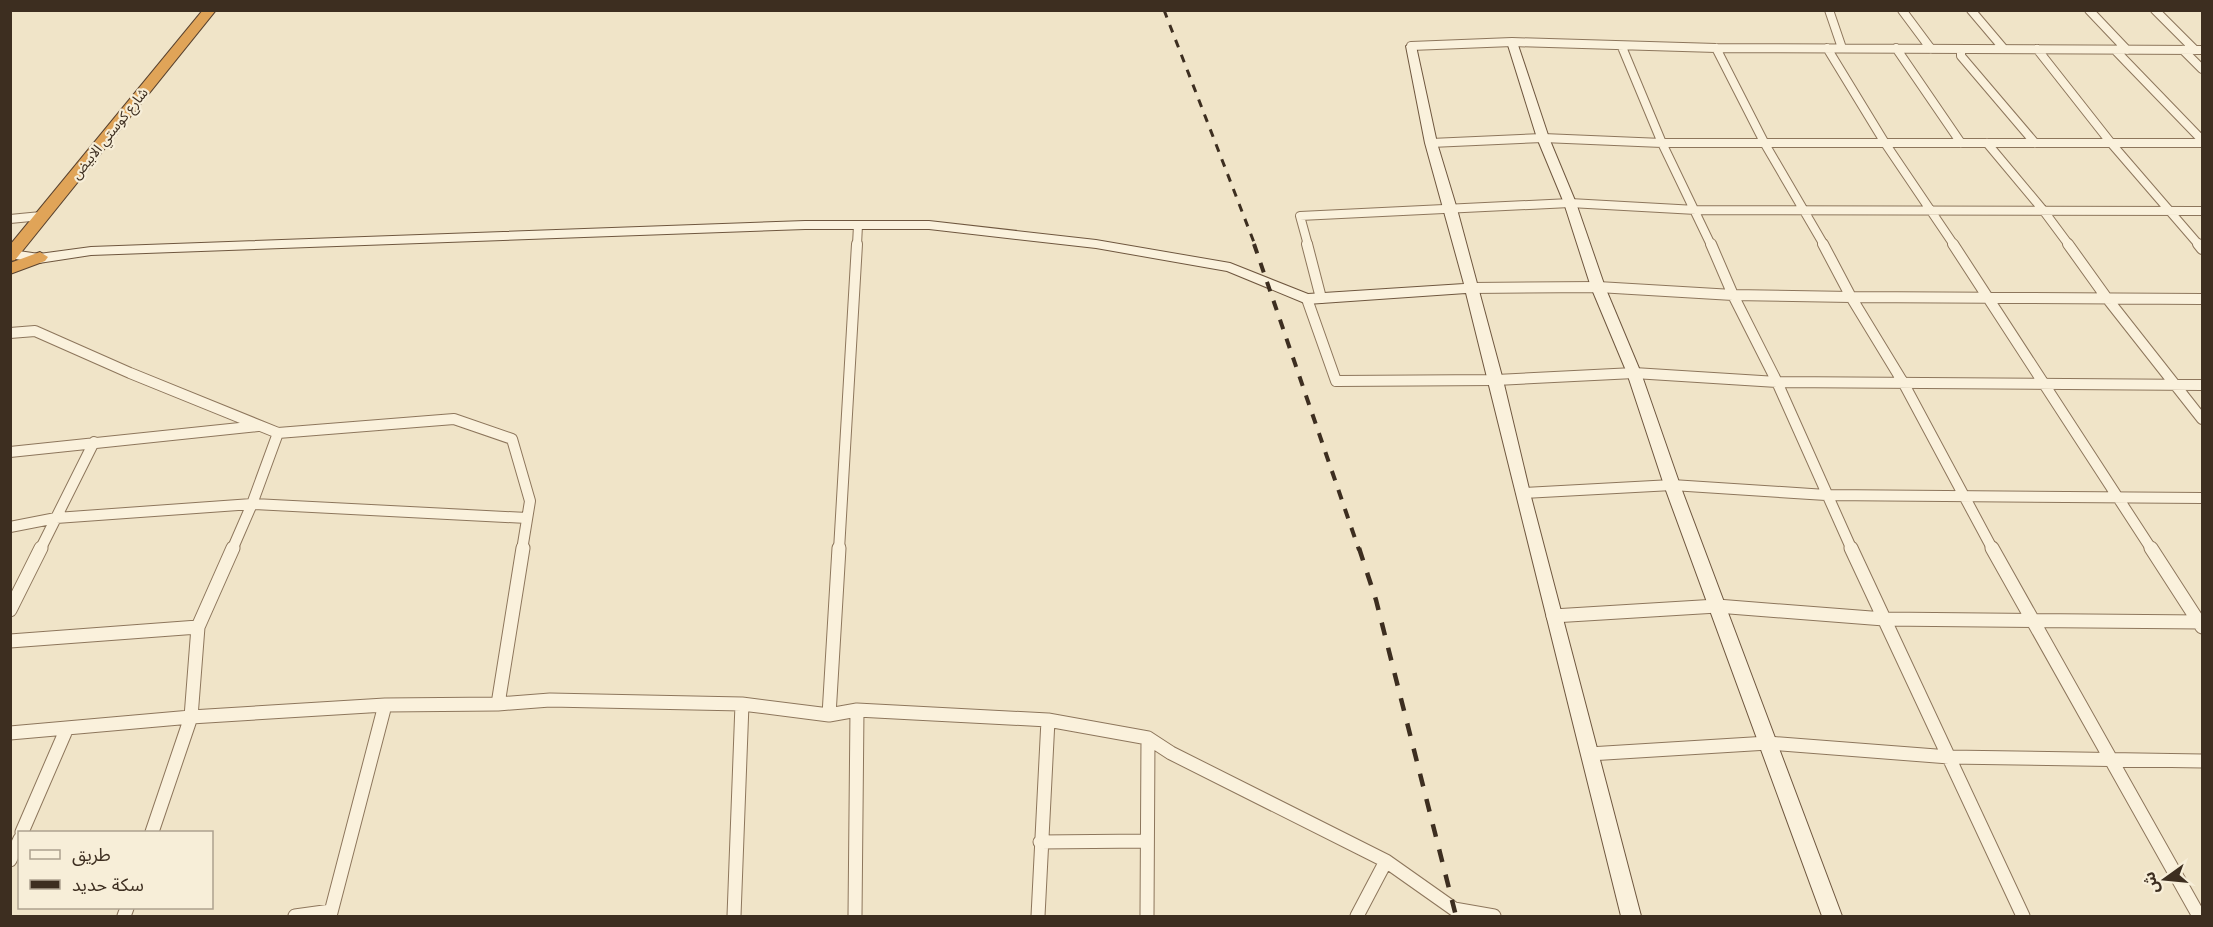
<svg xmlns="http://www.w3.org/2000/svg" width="2213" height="927" font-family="'Noto Serif','Noto Sans Arabic',serif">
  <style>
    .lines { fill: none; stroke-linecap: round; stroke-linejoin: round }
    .street-far2-casing { stroke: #8d765c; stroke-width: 10 }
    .street-far1-casing { stroke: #8d765c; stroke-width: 12 }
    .street-casing { stroke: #8d765c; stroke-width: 15 }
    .secondary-casing { stroke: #6f573f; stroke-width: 2 }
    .highway-casing { stroke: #5b4430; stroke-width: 2 }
    .street-far2 { stroke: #faf1dc; stroke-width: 8 }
    .street-far1 { stroke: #faf1dc; stroke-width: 10 }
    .street { stroke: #faf1dc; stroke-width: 13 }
    .secondary { fill: #faf1dc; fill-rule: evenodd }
    .highway { fill: #e0a458; fill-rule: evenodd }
    .rail-far2 { stroke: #3d2e20; stroke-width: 3; stroke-dasharray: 8 8; stroke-linecap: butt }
    .rail-far1 { stroke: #3d2e20; stroke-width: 4; stroke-dasharray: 10 10; stroke-linecap: butt }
    .rail { stroke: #3d2e20; stroke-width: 4.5; stroke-dasharray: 13 13; stroke-linecap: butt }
    .labels { text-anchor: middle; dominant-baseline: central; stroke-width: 4.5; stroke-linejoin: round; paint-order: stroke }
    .far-street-label { font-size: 14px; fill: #3d2e20; stroke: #f7eed8 }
  </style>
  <rect width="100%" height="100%" fill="#f0e4c8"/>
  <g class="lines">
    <g class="street-far2-casing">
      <path id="street-far2" d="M1829 10 1842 48
        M1902 10 1931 49
        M1971 10 2004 49
        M2089 10 2127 50
        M2155 10 2195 50
        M1411 46 1512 42 1716 48 2202 50
        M1622 47 1662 143 1711 245
        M1716 48 1765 144 1824 245
        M1827 48 1885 143 1954 245
        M1896 48 1961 143
        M1961 49V56L2035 143
        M2037 49 2111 143 2199 245
        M2115 50 2202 140
        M2183 50 2202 69
        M1431 143 1543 138 1662 143H2202
        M1987 143 2043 210 2069 245
        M10 219 41 216
        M857 245 858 225
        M1308 245 1300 216 1570 203 1696 210 2202 211"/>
    </g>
    <g class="street-far1-casing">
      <path id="street-far1" d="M1307 244 1321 298
        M1711 244 1733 295 1777 382 1852 550
        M1823 244 1851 297 1904 384 1993 550
        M1953 244 2152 550
        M2068 244 2106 297 2202 419
        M2198 244 2202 249
        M1472 288 1598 287 1733 295 1851 297 2202 299
        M1307 299 1336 381 1496 380 1634 373 1777 382 2202 385
        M10 333 35 331 130 373 278 433 252 504 232 550
        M278 433 454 419 512 439 530 501 522 550
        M10 452 258 426
        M1522 493 1672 485 1826 495 2202 498
        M10 527 56 518 252 504 527 518
        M40 550 94 442
        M839 550 857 244"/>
    </g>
    <g class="street-casing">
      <path id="street" d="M1851 548 2023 916
        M1992 548 2199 916
        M2151 548 2202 627
        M10 610 41 548
        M1553 616 1717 606 1884 619 2202 622
        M10 641 198 627
        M498 704 523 548
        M829 715 839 548
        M10 733 191 717 385 705 498 704 550 700 742 704 829 715 857 710 1048 720 1148 738 1171 753 1386 861 1454 909 1494 916
        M1589 754 1768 743 1949 757 2202 761
        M22 832 67 728
        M152 832 191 717 198 627 233 548
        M1040 842 1146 841
        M10 860 20 839
        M124 916 127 908
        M295 916 331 911
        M330 916 385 705
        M734 916 742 704
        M855 916 857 710
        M1038 916 1048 720
        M1147 916 1148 738
        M1357 916 1386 861"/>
    </g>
    <g class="secondary-casing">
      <path id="secondary" d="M1512 39 1517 42 1549 138 1576 203 1605 287 1641 373 1680 485 1842 916H1822L1664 485 1627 373 1591 287 1564 203 1537 138 1507 42Z
        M1411 43 1416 46 1437 143 1457 209 1503 380 1530 493 1641 916H1621L1466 293 1307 304 1227 271 1096 248 929 229H805L91 255 39 263 10 258 12 250 39 254 91 247 805 221H929L1096 240 1230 263 1308 294 1464 284 1425 143 1406 46Z"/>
    </g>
    <g class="highway-casing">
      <path id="highway" d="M203 10H216L15 260 10 261V245Z
        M40 252 48 257 45 261 10 274V263Z"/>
    </g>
    <use href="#street-far2" class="street-far2"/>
    <use href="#street-far1" class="street-far1"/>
    <use href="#street" class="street"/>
    <use href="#secondary" class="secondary"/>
    <use href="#highway" class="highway"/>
    <path class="rail-far2" d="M1164 10 1255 245"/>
    <path class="rail-far1" d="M1254 244 1359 550"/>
    <path class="rail" d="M1359 548 1376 600 1456 916"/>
  </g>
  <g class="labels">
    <g class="far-street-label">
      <text transform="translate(109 133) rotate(-51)">شارع كوستي الابيض</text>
    </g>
  </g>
  <rect width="2213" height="927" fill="none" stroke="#3d2e20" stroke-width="24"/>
  <rect x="18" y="831" width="195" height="78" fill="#f7eed8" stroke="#ada18e" stroke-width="1.5"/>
  <rect x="30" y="850" width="30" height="9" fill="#faf1dc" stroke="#ada18e" stroke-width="1.5"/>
  <text x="72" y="861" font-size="18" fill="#3d2e20">طريق</text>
  <rect x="30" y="880" width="30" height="9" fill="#3d2e20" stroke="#ada18e" stroke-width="1.5"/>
  <text x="72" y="891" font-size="18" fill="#3d2e20">سكة حديد</text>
  <g transform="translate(2165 879) rotate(255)" stroke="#f7eed8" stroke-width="4.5" paint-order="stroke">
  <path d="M0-4.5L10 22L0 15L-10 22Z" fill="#3d2e20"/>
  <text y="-9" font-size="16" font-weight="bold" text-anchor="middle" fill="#3d2e20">ش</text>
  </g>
</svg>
